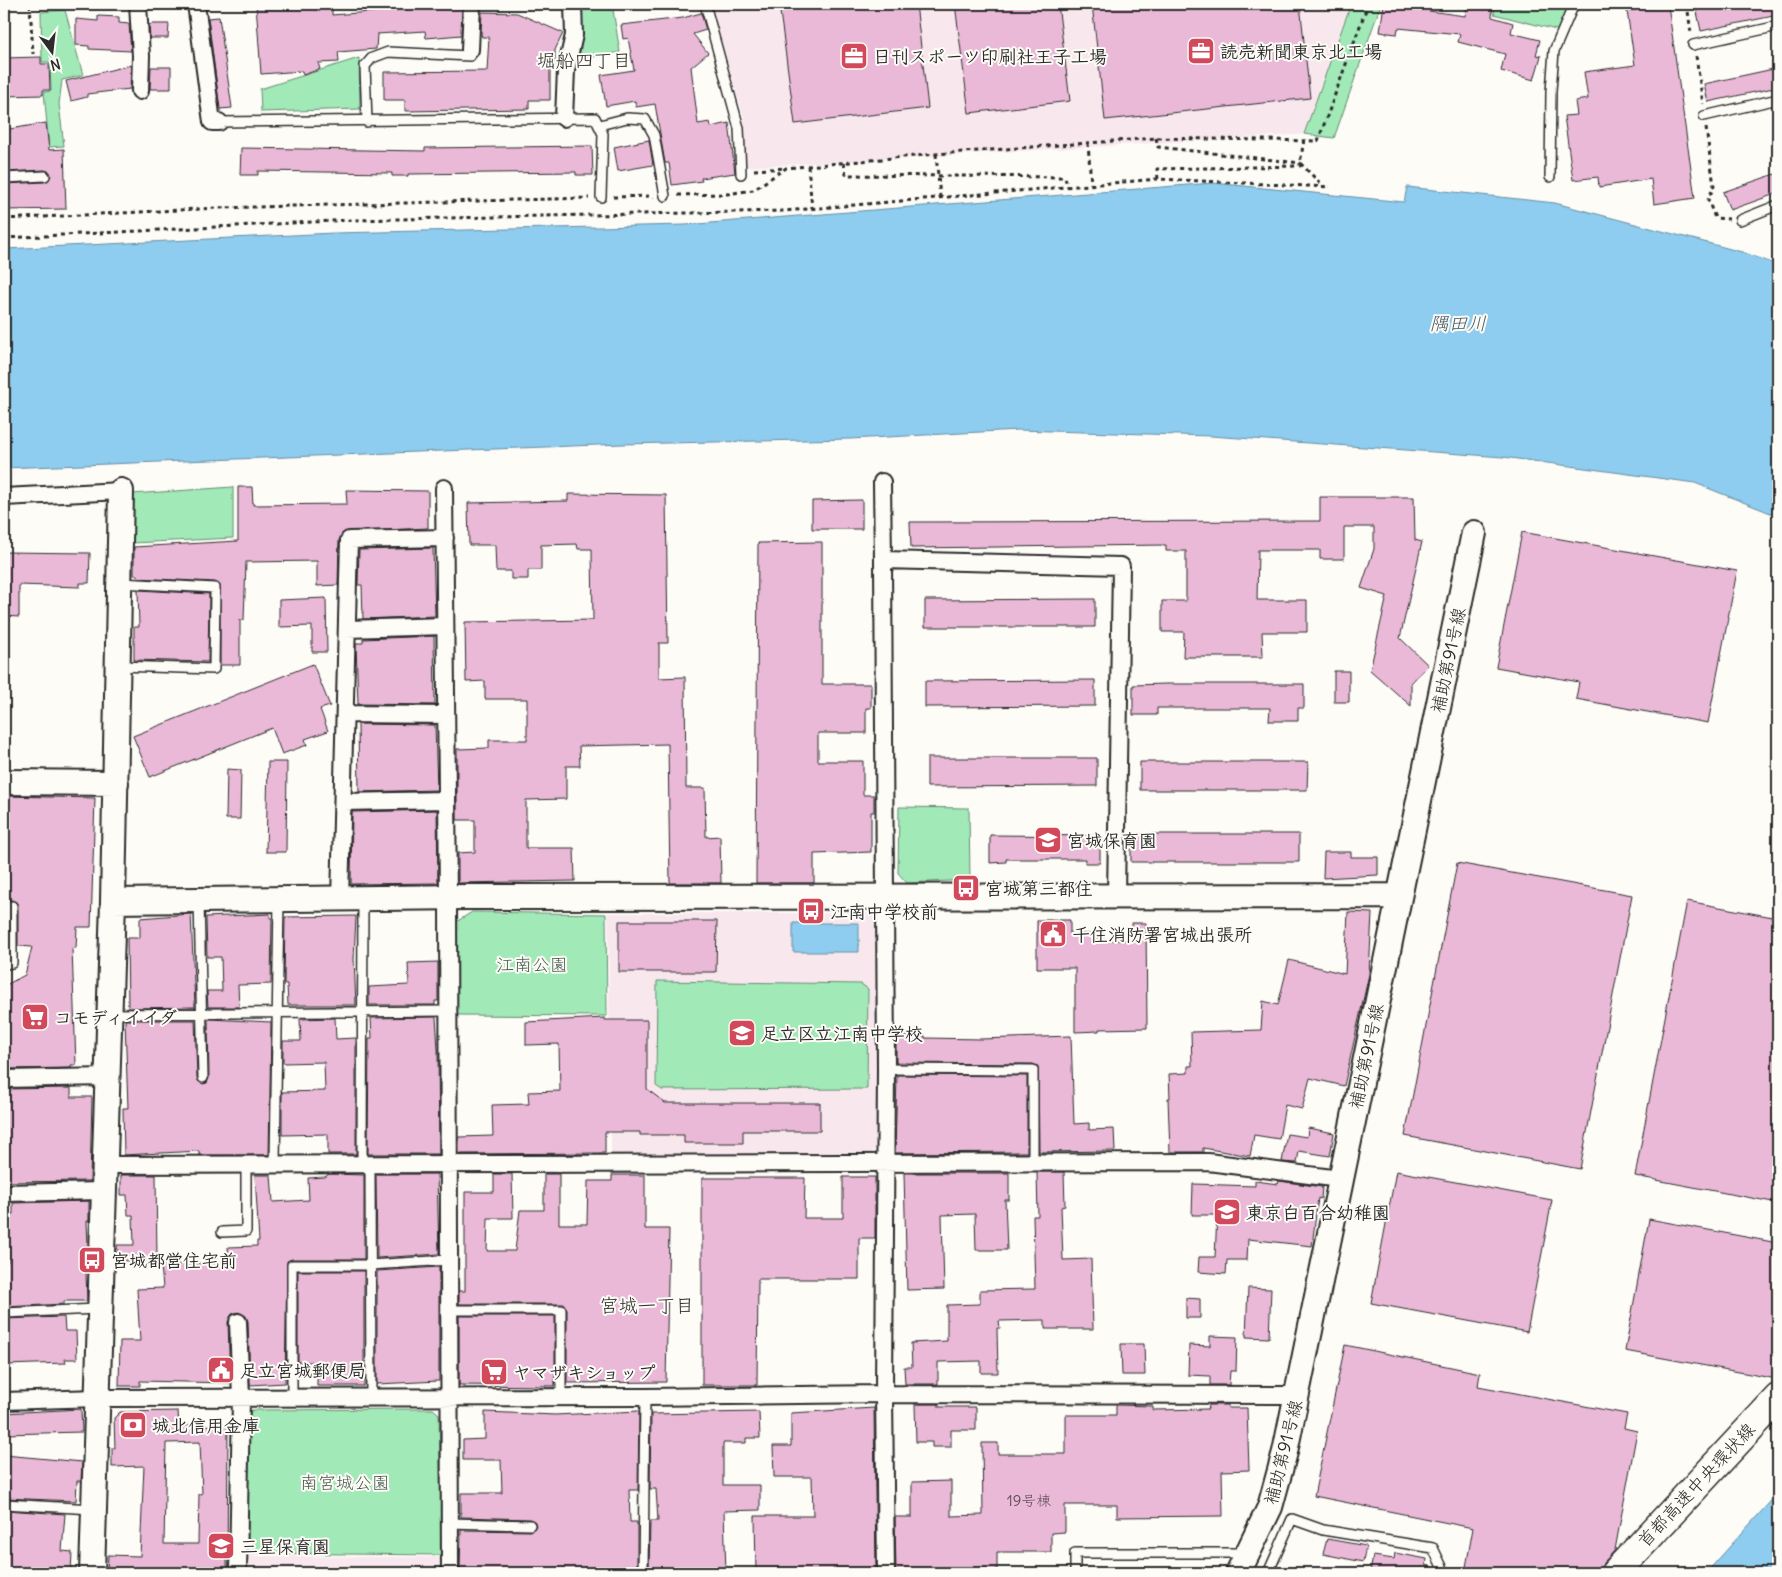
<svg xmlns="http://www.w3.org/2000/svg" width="1782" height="1577" font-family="Delius,'Klee One',sans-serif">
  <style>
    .built { fill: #f8e8ee }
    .green { fill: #a1e9b7; stroke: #668a71 }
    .water { fill: #8ecdef; stroke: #668ca1 }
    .building { fill: #ebb9d8; stroke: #2b2b2b; fill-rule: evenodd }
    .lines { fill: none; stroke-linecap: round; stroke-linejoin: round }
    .lane-casing { stroke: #2b2b2b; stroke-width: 12 }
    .street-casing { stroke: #2b2b2b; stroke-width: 20 }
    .secondary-casing { stroke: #2b2b2b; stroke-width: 28 }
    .highway-casing { stroke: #2b2b2b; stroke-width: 31 }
    .path { stroke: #2b2b2b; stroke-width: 3; stroke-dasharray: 4 4; stroke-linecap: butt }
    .lane { stroke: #fdfcf7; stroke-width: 9 }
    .street { stroke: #fdfcf7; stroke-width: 16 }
    .secondary { stroke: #fdfcf7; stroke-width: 24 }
    .highway { stroke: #fdfcf7; stroke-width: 28 }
    .labels { text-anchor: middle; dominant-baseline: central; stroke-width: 4; stroke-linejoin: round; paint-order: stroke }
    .number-label { font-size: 15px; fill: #5b4e56 }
    .poi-label { font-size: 18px; font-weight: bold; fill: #2b2b2b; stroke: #fdfcf7; text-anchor: start }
    .street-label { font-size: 18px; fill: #2b2b2b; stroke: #fdfcf7 }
    .park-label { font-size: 18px; fill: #485a4e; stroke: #fdfcf7 }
    .neighbourhood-label { font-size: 19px; fill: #2b2b2b; stroke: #fdfcf7 }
    .water-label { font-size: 19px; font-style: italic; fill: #495c66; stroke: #fdfcf7 }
  </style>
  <rect width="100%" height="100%" fill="#fdfcf7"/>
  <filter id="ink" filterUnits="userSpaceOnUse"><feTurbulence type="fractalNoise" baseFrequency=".02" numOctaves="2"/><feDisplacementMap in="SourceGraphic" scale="10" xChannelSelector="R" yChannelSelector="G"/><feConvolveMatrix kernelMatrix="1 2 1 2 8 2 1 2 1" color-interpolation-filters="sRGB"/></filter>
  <g filter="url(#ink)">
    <path class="built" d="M710 4H1365L1311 134 746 167 744 118Z
      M608 913H869L876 917V1148L871 1154H611Z
      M247 1556 442 1557V1573H247Z"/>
    <path class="green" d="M579 4H612L620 52 576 60Z
      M1351 4H1381L1334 138 1304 134Z
      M1495 4H1569L1560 31 1494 14Z
      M65 10 83 75 62 80 59 104 64 146 49 147 44 92 51 91 50 62H42L41 12Z
      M359 58 360 109 261 112 260 89Z
      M233 487V538L132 543V494Z
      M899 807 969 808 970 880 907 883 898 873Z
      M472 912 606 914 607 1016 456 1015V922Z
      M657 981 861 984 868 989 867 1089 662 1090 656 1086Z
      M433 1409 439 1414 442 1555 247 1553 249 1414 252 1410Z"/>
    <path class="water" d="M1213 183 1404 202 1407 187 1555 203 1742 252 1778 265V516L1695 483 1503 457 1211 436 1018 430 850 439 623 444 4 468V249L334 233 685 225Z
      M793 923H859V952H793Z
      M1778 1493V1573H1706Z"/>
    <path class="building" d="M256 4H332V15L409 9V4H462L461 35 426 38 425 31 377 34 376 49 338 52 339 62 318 63 320 69 303 75 302 71 261 74Z
      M779 4H916L928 108 795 124Z
      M955 4H1058L1070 101 969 113Z
      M1092 4H1300L1310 98 1105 120Z
      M1384 4H1430L1429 11 1465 16 1467 4H1493L1492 17 1513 23 1511 33 1540 40 1536 55 1541 56 1534 80 1501 71 1505 54 1458 42 1460 34 1398 28 1397 34 1380 32Z
      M1710 4H1778V15L1701 31 1696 7Z
      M1668 5 1695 198 1654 204 1651 179 1599 187 1598 177 1573 180 1564 116 1577 115 1575 101 1588 99 1584 72 1635 65 1627 11Z
      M482 12 517 13 563 33 555 50V63H550V100H529V109L405 111V100H384V72L487 71 489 37H482L481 34Z
      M701 13 706 30 693 34 708 53 691 67 698 124 710 122 711 127 729 123 735 173 701 178 702 181 672 185 669 163H665L655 104 636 107 635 101 606 106 601 75 634 70 628 38 623 39 621 25 683 18Z
      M98 16 119 17V23L129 24 131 51 89 49V46L76 45V19L98 21Z
      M219 17 232 108 220 109 208 18Z
      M152 24H169L168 38H150L149 25Z
      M41 57V64H49L50 90H43V95L4 96V58Z
      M131 65 130 89 87 94V97L71 101 66 81Z
      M151 67H171V89H150Z
      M1778 68V87L1708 102 1704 84Z
      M46 123 49 150 64 149 66 209 4 210V184L45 182 51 176 50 172 45 170 4 172V130Z
      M649 140 653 165 618 171 614 147Z
      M592 146 593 175H576V172L408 174V176H392V173L258 171V175H240L241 148 425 151V148Z
      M1778 173V193L1730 210 1723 192Z
      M238 487H252L253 505 347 504 346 490 428 491V528L344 532 339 540 338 585 317 586V561L246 562 244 620H240V665H220V585L215 582 138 578 137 575H134V547L238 541Z
      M568 494 666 495 668 643H659V678L685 677 686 788H705L706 837 720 836 721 883H670L668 744 579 746 580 766H566V799L526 800V848H574L575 881 458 883V853L475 852V820H457V749L489 748V740H527V699H485V681L466 682 465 622 593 620 592 549H578L577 544 541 545V570H528V579H511V571H496L495 545H469L468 503 568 501Z
      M1320 497H1414L1415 540 1422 542 1400 638 1428 665 1411 683V706L1370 670 1387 596 1361 588 1374 549V527H1344V559H1320V550H1258L1257 600H1307V632H1262L1263 657H1183L1184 632H1162V601H1186V551H1166V545L911 548 910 522 1320 521Z
      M862 500V529H812V501Z
      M1522 532 1737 571 1708 723 1576 699 1579 682 1496 667Z
      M822 542V684H871V708H866V733H818V761H863V795H874V812H871V852L814 854V883H756L758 543Z
      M433 548 435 616 363 619 362 585H358L359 550Z
      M4 552 90 553 89 583H80V587L19 585V617L4 616Z
      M138 590 209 594 208 662 134 660V627H139Z
      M326 598 327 652H312V626L279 627V600Z
      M1095 599V627H925V600Z
      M434 636 435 705 358 704 356 643H363V639Z
      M313 664 330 706 320 709 328 731 305 739 307 745 282 754 272 728 150 777 133 736Z
      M1334 671H1349V702H1334Z
      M1095 680V706L925 707V681Z
      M1166 684H1304V708H1298V721H1269L1270 708H1157V715H1133V685Z
      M358 724 435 725 437 790 359 792Z
      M927 758H1097V786L927 787Z
      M268 762H287L286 852H266Z
      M1140 762H1308L1307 790H1140Z
      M227 769 241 770 240 819H226Z
      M4 796 95 798 91 927H77L76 948H72L76 1065H71V1068L4 1069V986L25 975 32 947 18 946V903L12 900H4Z
      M437 810 438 883 351 884 352 812Z
      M1131 834H1299V862H1131Z
      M990 835 1100 836V863H1085V859H1006V862L990 863Z
      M1324 852H1351V857H1378V875L1323 878Z
      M1457 863 1632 895 1580 1169 1405 1136Z
      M1687 901 1778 918V1203L1635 1176Z
      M1348 912 1372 913 1369 974 1344 1086 1310 1078 1302 1109 1285 1105 1279 1139 1254 1135 1250 1156 1203 1148V1152H1170L1168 1098H1170L1169 1074 1188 1073V1066H1192L1191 1032 1261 1030 1263 1001 1278 1005 1289 960 1345 974Z
      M191 914 195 1007 128 1008 127 938H140V918Z
      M270 914V918H272L271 984 238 985 239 1007H208L207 991H222L221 957H207L206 917Z
      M356 916 354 959 356 1005H288L287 984H284L285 917Z
      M1037 920H1070V934H1099V940H1133L1132 923H1146L1147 1028 1099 1029V1031L1075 1032V968H1037Z
      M619 921H717L716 972H619Z
      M438 962V1001H435V1005H369V987L409 985 408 963Z
      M436 1017 438 1050 439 1154H368L369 1038H372L371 1018Z
      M335 1018 336 1039 356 1038V1154H328V1134L282 1135V1092L325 1091 324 1062 283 1063V1041H301L300 1019Z
      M605 1018V1020H647V1089L665 1103H820V1131H743V1143H684V1135H640V1132H605V1153L459 1154V1137L493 1136 492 1105 529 1104 528 1092 560 1091 559 1044 526 1045V1022Z
      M208 1019 271 1022 269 1155H199V1151L124 1155 123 1108H128L125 1020H195L197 1078 203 1084 207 1083 209 1078Z
      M925 1036V1038L981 1039 1071 1036 1074 1124 1089 1123V1130L1114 1129 1115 1151 1039 1152 1038 1066 1033 1064 896 1063V1037Z
      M897 1075 1027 1076V1152L895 1153Z
      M71 1088V1097H92L90 1181 4 1182V1089Z
      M1308 1128 1334 1133 1330 1156 1299 1151 1297 1163 1282 1162 1287 1134 1307 1137Z
      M1396 1171 1552 1200 1527 1332 1371 1303Z
      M1037 1172H1064L1065 1206 1061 1207 1063 1260 1091 1259 1093 1329H1045V1320L999 1321 1000 1328H997L998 1373H981V1361L938 1362V1384H905L904 1367H912L911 1343 947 1341V1305L980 1304V1290L1035 1289 1033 1216H1038Z
      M904 1173H1009V1200H1005L1007 1250H976L975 1214 942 1215 944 1289 907 1290Z
      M329 1174 364 1175V1259H292L287 1261 285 1383 250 1385 248 1321 246 1316 238 1312 232 1314 228 1322 230 1383 140 1381V1386H119L120 1341H140L137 1289 163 1288 161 1265 229 1262 228 1247 257 1246V1241H259L255 1175H271L273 1202 309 1200 308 1178 325 1177Z
      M376 1174H437L439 1254 377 1258Z
      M494 1174H512L513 1218H488L487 1251H515L520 1210H544V1174H559V1224H587L588 1181H612V1175H645V1229H669L666 1382 567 1383V1310L564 1304H459V1291H465V1192H494Z
      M121 1175H156L157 1260 118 1261 117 1245H134L133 1215H128L127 1195H121Z
      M843 1177H875V1238H859V1279H758L757 1385H702V1178H805L804 1218H843Z
      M1255 1181 1278 1184 1279 1181 1322 1187 1321 1199 1318 1198 1312 1246 1248 1239 1247 1260H1227L1226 1274 1198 1272 1199 1257H1215L1217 1215H1192L1193 1184 1255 1186Z
      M89 1201V1221H87L88 1246H85L87 1301H64V1304L4 1307V1262H8L6 1214H13V1203Z
      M1649 1219 1778 1243 1777 1379 1625 1351Z
      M439 1267V1381L377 1384V1271Z
      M298 1271H364V1386H317V1362H298Z
      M1248 1288 1271 1289 1269 1338 1246 1337Z
      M1186 1298 1200 1299V1318H1186Z
      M459 1316H555V1386L459 1385Z
      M64 1317 65 1331H76L77 1359H65L66 1363 4 1365V1319Z
      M1210 1336 1237 1337 1236 1371H1230L1229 1385H1210V1376L1188 1375 1189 1345 1210 1346Z
      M1121 1344H1144L1145 1375H1122Z
      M1345 1345 1480 1373 1478 1386 1627 1414 1624 1428 1637 1431 1615 1550 1603 1563 1600 1573H1497L1466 1567 1473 1528 1314 1496Z
      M915 1404H939V1407H976V1430H951V1447H932V1442H916Z
      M1116 1405 1153 1406V1410L1208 1409 1209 1405H1228V1408H1247L1249 1470 1222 1471 1223 1516 1117 1517V1505H1065V1532L1051 1533V1552H997V1573H896L895 1517H912V1482L951 1481V1516L983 1515 982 1443H998V1454H1066V1415H1116Z
      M874 1408 876 1573H756L755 1516H813L812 1477H774L773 1446H791V1413Z
      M81 1409 82 1432 4 1434V1413Z
      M178 1411 179 1426 228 1425 227 1573H107L108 1555 140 1556 144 1466 112 1467V1448H115L114 1418 120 1412ZM200 1442 202 1494H199L198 1544H164L166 1443Z
      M639 1411 638 1490H629L630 1522H637V1573H460L461 1530 530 1531 536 1526 535 1522 530 1519 461 1517V1493H502L501 1460H463V1440L485 1439V1412L555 1415Z
      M759 1412 760 1438H746V1443H723V1485H760V1510L724 1511 726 1573H649L650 1521H658L656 1489H650L651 1414Z
      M4 1455 82 1462 81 1481H77L76 1501 4 1498Z
      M4 1510 65 1514 62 1551 72 1552 71 1573 4 1570Z
      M1327 1539 1366 1546 1363 1562 1323 1554Z
      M1395 1553 1427 1559 1426 1565 1430 1566 1429 1573H1370L1373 1556 1394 1559Z"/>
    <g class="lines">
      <g class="lane-casing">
        <path id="lane" d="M705 4 739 128 741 174
          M1693 45 1778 26
          M1704 116 1778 99
          M219 122 595 118 603 134 601 197
          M367 122 365 66 372 58 388 52 470 56V50
          M600 125 627 118 645 119 654 135 665 196
          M1550 177 1551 91 1554 51 1574 4
          M4 178 45 176
          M1740 220 1778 205
          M118 666 214 669 215 588 120 583
          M363 900 362 1164 370 1172 371 1398
          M199 901 203 1078
          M4 906H12V963L4 964
          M111 1014 448 1011
          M886 1069 1033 1070V1163
          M275 1163 279 900
          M222 1232 246 1231V1163
          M449 1310H561V1397
          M4 1313 98 1309
          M292 1398V1265H370L449 1260
          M4 1504 93 1509
          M449 1523 530 1525
          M643 1573 645 1397
          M1075 1573V1553H1245
          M1268 1573 1292 1519 1323 1530 1433 1548 1445 1573"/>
      </g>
      <g class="street-casing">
        <path id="street" d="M138 4 141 56 140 91
          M196 4 212 122H219
          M470 50 472 4
          M564 118 566 70 574 35 573 4
          M882 482 883 560
          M444 488 448 897 450 1573
          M4 497 121 491
          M347 629 445 626
          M345 714 446 715
          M343 802 446 800
          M340 900 349 540 445 538
          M4 1079 108 1077
          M105 1165 1208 1162 1340 1179
          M4 1193 104 1191
          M238 1322 241 1398 238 1573
          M4 1401 97 1398 645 1397 884 1394 1298 1395
          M886 1573 884 1394 886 1069 883 560 1121 566 1116 897"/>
      </g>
      <g class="secondary-casing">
        <path id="secondary" d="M4 782 116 783
          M113 901 468 897 1399 896
          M92 1573 113 901 121 491
          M1238 1573 1270 1507 1285 1452 1474 533"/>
      </g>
      <g class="highway-casing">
        <path id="highway" d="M1615 1573 1778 1398"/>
      </g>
      <path class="path" d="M30 4 33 54
        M1687 4 1691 33
        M1696 56 1703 104
        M1706 128 1714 186 1708 200 1715 218 1729 219
        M1156 138 1158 147 1300 163V166L1157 169 1158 179
        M1304 140 1300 163 1324 187
        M1088 143 1091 184
        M936 154 940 197
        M844 163 846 175 1065 177 1067 186
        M808 166 812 208
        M754 170 785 168
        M678 195 727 194 753 190 786 168 936 154 1156 138 1318 141 1368 4
        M613 197 654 196
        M4 219 218 208 589 198
        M4 238 351 220 784 211 1158 179 1330 187"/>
      <use href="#lane" class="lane"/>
      <use href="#street" class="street"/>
      <use href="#secondary" class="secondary"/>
      <use href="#highway" class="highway"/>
    </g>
  </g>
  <defs>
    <g id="office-square" transform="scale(1.4375)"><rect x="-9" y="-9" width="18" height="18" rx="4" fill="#d1495b" stroke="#fdfcf7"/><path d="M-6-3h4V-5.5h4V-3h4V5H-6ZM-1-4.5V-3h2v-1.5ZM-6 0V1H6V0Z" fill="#fff"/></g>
    <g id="school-square" transform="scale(1.4375)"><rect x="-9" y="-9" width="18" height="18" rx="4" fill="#d1495b" stroke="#fdfcf7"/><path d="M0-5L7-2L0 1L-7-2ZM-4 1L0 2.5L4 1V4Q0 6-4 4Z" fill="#fff"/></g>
    <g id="bus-square" transform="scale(1.4375)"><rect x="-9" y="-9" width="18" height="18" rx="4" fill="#d1495b" stroke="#fdfcf7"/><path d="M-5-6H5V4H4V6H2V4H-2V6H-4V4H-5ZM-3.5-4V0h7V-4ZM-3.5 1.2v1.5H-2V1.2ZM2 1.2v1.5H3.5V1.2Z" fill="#fff"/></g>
    <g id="civic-square" transform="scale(1.4375)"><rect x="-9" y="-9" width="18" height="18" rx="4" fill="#d1495b" stroke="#fdfcf7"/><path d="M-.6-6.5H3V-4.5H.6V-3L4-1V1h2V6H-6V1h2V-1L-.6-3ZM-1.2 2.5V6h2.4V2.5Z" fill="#fff"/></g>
    <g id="supermarket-square" transform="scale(1.4375)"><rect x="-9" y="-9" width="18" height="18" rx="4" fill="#d1495b" stroke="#fdfcf7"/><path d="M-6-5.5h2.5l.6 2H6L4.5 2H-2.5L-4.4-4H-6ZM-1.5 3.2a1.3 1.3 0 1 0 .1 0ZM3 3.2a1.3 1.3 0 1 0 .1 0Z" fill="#fff"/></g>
    <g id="bank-square" transform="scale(1.4375)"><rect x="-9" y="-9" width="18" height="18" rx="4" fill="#d1495b" stroke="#fdfcf7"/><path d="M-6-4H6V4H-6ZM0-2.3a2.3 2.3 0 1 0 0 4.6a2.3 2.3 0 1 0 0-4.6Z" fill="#fff"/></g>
  </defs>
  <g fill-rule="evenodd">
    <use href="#office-square" x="1201" y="51"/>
    <use href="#office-square" x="854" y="56"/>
    <use href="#school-square" x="1048" y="840"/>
    <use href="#bus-square" x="966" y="888"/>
    <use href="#bus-square" x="811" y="911"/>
    <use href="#civic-square" x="1053" y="934"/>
    <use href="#supermarket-square" x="35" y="1017"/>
    <use href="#school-square" x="742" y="1033"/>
    <use href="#school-square" x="1227" y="1212"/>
    <use href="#bus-square" x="92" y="1260"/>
    <use href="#civic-square" x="221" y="1370"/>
    <use href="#supermarket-square" x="494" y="1372"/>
    <use href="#bank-square" x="133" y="1425"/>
    <use href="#school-square" x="221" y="1546"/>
  </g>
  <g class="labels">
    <g class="number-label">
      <text x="1029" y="1500">19号棟</text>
    </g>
    <g class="poi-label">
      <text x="1220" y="51">読売新聞東京北工場</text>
      <text x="873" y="56">日刊スポーツ印刷社王子工場</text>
      <text x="1067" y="840">宮城保育園</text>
      <text x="985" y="888">宮城第三都住</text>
      <text x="830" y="911">江南中学校前</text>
      <text x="1072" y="934">千住消防署宮城出張所</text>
      <text x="54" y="1017">コモディイイダ</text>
      <text x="761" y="1033">足立区立江南中学校</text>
      <text x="1246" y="1212">東京白百合幼稚園</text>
      <text x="111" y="1260">宮城都営住宅前</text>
      <text x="240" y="1370">足立宮城郵便局</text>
      <text x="513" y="1372">ヤマザキショップ</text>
      <text x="152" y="1425">城北信用金庫</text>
      <text x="240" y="1546">三星保育園</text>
    </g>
    <g class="street-label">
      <text transform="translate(1448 660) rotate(-78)">補助第91号線</text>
      <text transform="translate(1366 1056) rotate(-78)">補助第91号線</text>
      <text transform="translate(1283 1452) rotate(-76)">補助第91号線</text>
      <text transform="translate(1696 1485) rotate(-47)">首都高速中央環状線</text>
    </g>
    <g class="park-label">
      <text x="532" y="964">江南公園</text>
      <text x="345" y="1482">南宮城公園</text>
    </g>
    <g class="neighbourhood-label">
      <text x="584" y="60">堀船四丁目</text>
      <text x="647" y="1305">宮城一丁目</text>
    </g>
    <g class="water-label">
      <text x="1458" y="323">隅田川</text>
    </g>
  </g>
  <rect width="1782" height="1577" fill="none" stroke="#fdfcf7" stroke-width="20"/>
  <rect x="10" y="10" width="1762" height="1557" fill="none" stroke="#2b2b2b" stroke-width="2" filter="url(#ink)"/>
  <g transform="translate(52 52) rotate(165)" stroke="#fdfcf7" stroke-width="4" paint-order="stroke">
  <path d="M0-4L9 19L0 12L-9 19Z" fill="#2b2b2b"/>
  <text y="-8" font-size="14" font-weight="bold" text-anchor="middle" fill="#2b2b2b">N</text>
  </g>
</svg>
